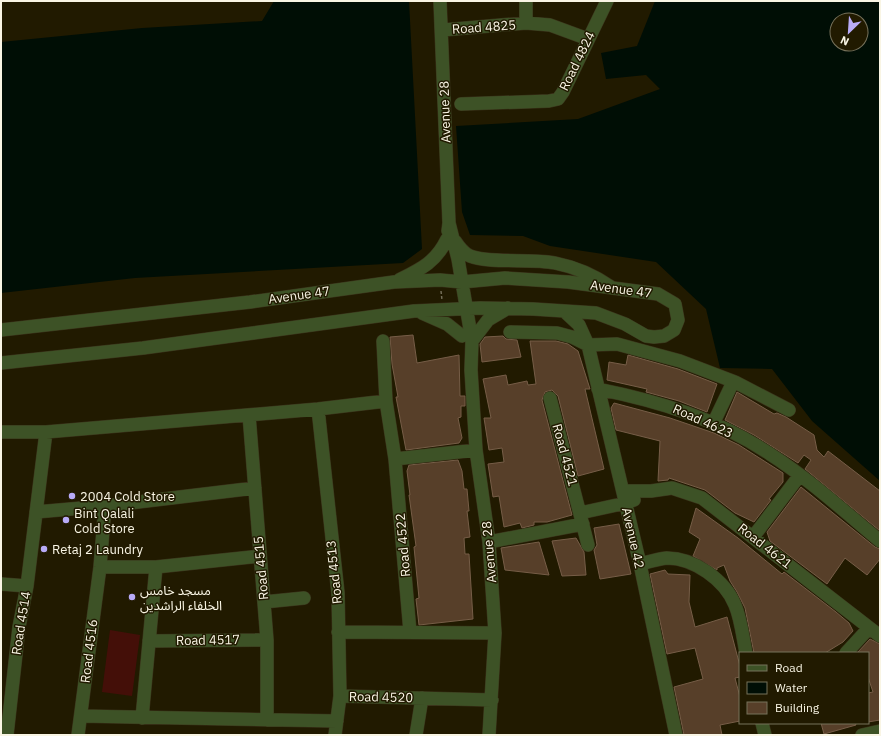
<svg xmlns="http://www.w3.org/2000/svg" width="881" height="736" font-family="'IBM Plex Sans','Noto Sans Arabic',sans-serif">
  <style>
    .green { fill: #440f08 }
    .water { fill: #000e05; fill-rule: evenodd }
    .building { fill: #573f29; stroke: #765d47 }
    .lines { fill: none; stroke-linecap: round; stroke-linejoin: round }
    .minor-casing { stroke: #3b341b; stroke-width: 14 }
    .path { stroke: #746e58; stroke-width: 1.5; stroke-dasharray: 3 2; stroke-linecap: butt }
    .minor { stroke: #3d5226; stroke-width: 13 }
    .poi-dot { fill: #b8abf7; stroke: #211a00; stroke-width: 1.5 }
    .labels { text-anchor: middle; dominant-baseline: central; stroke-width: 3; stroke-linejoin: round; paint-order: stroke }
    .street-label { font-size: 13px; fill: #f9f5e4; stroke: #211a00 }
    .poi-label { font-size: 13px; fill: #f9f5e4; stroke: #211a00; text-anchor: start }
  </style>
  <rect width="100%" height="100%" fill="#211a00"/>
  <path class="green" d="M110 630 140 635 132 696 102 692Z"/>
  <path class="water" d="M274 1H409L422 249 403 263 135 278 1 293V42L142 28 262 21Z
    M655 1H880V481L812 421 772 369 720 368 706 309 656 262 550 246 523 236 470 235 462 212 456 126 578 119 660 89 646 75 606 79 601 53 637 46ZM837 20H861V44H837Z"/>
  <path class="building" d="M413 335 417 363 459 355 460 396H465V406H461V417L458 418 462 438 459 443 406 450 396 397H398L392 364 390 337Z
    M503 336 506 339 517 340 521 357 482 362 480 344 485 337Z
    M530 341H556L568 344 578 351 590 389H585L604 469 578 476 558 396 552 390 545 392 542 400 572 515 547 522H534V525L522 528 520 523 504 527 499 496 493 497 488 464 504 462 502 448 489 450 484 418H491L483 379 506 375 508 385 527 381 528 385 536 384Z
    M628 355 678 369 717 384 707 412 679 401 646 392 647 389 607 380 609 362 626 365Z
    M737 392 774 414 777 413 786 417 814 435 817 450 824 457 828 451 880 491V531L805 469 811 460 804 455 798 463 754 435 725 420Z
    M614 403 670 418 714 433 739 445 783 473V482L769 499 771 500 754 522 735 513 705 490 669 478 668 480 658 481 660 441 616 430 611 408Z
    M458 460 462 471 464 489H467L469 511H467L470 537 464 538 465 554H469L473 619 419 625 416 599 419 598 414 547 416 546 409 495H410L407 471 409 465Z
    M801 487 875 547 880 549V559L867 575 845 558 827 584 770 541 767 532Z
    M696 508 738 538 782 574 784 572 836 612 849 623 853 631 843 642 825 653H754L745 608 737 592 730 581 724 565 717 568V570L693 556 700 539 689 532Z
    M619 524 631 574 600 579 594 550 597 545 594 528Z
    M576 538 584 552 586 575 562 576 552 541Z
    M539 542 549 575 505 570 501 548Z
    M665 570 668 574 690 575 689 602 695 627 727 617 740 666V677L735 678 740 697V721L720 725 722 735H684L674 687 703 679 695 648 667 654 650 574Z
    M870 639 880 644V720L868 722V693L873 692 868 677V653H857Z
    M821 723H855L856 725 824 734Z"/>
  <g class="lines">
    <g class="minor-casing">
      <path id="minor" d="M440 1 449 223 448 231
        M526 23V1
        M443 30 526 23 550 25 588 39
        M461 104 549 101 558 99 563 92 607 1
        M449 223 458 259 472 341 471 370 476 450 489 542 495 633 489 735
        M455 241C459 247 463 253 470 256 489 264 532 258 555 263 575 267 594 275 611 287
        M399 280C421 269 436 262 447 239
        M564 311 579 325 588 345 640 564 676 735
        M422 313 447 324 462 336
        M1 330 250 302 394 282 440 280 462 282 505 278 568 282 658 294 675 304 678 320 674 330 664 336 654 337 646 336 625 324 596 313 533 309 480 308 414 311 143 348 1 363
        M510 332 557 333 572 337 588 345 617 344 680 361 735 382 789 410
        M383 341 386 401 395 459 410 632
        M472 341 488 320 508 308
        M598 389C658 401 718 419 770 454 809 479 844 511 880 541
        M550 398 588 545
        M318 409 338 593 340 696 335 735
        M249 415 267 640V720
        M713 424 733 382
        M1 432H46L318 409 386 401
        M395 459 476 450
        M623 491H651L672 488 702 498 880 636
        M36 512 105 506 255 488
        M580 513 626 503 634 500
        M753 537 800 475
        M489 542 583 524
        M640 564C648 562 658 559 667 558 694 558 725 580 735 605 741 619 743 638 746 653
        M100 567H156L260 556
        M1 584 27 586
        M264 602 304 598
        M338 632 495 633
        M149 641 267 640
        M846 653 869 628
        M340 696 492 700
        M81 716 337 721
        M142 718 156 567
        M762 723 765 735
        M7 735 19 627 27 586 46 432
        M78 735 100 567 105 506
        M416 735 422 698
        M862 735 880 731"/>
    </g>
    <path class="path" d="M441 291 442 300"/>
    <use href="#minor" class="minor"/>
  </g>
  <g class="poi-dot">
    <circle cx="72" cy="496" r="4"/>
    <circle cx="66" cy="520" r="4"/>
    <circle cx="44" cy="549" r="4"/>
    <circle cx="132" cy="597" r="4"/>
  </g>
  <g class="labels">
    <g class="street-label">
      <text transform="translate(484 27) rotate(-4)">Road 4825</text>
      <text transform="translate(577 61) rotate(-64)">Road 4824</text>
      <text transform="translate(445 112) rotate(-92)">Avenue 28</text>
      <text transform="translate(621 289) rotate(8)">Avenue 47</text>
      <text transform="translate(299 295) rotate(-8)">Avenue 47</text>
      <text transform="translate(703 421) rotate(24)">Road 4623</text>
      <text transform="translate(565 455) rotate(75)">Road 4521</text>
      <text transform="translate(633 538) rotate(77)">Avenue 42</text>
      <text transform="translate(403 545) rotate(-95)">Road 4522</text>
      <text transform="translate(765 546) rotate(38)">Road 4621</text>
      <text transform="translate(489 552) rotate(-95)">Avenue 28</text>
      <text transform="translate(261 568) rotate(-95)">Road 4515</text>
      <text transform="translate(334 572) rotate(-96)">Road 4513</text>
      <text transform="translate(21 623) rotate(-81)">Road 4514</text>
      <text transform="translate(208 640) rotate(-1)">Road 4517</text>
      <text transform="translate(89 651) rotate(-83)">Road 4516</text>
      <text transform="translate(381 697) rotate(1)">Road 4520</text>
    </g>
    <g class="poi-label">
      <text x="80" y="496">2004 Cold Store</text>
      <text x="74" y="513">Bint Qalali<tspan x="74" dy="15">Cold Store</tspan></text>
      <text x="52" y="549">Retaj 2 Laundry</text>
      <text x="140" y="590">مسجد خامس<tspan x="140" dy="15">الخلفاء الراشدين</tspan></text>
    </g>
  </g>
  <rect width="881" height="736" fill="none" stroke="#f9f5e4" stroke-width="4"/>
  <rect x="739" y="652" width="130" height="72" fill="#211a00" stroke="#77725b"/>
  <rect x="747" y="665" width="20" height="6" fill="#3d5226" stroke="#77725b"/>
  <text x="775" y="672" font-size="12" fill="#f9f5e4">Road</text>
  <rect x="747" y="682" width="20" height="12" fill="#000e05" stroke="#77725b"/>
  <text x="775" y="692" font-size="12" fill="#f9f5e4">Water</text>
  <rect x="747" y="702" width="20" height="12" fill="#573f29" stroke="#77725b"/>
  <text x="775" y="712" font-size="12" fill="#f9f5e4">Building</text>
  <g transform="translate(849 32) rotate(205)"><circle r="19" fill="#211a00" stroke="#77725b"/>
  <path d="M0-3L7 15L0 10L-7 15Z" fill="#b8abf7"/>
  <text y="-6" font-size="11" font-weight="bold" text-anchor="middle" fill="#f9f5e4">N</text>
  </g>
</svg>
